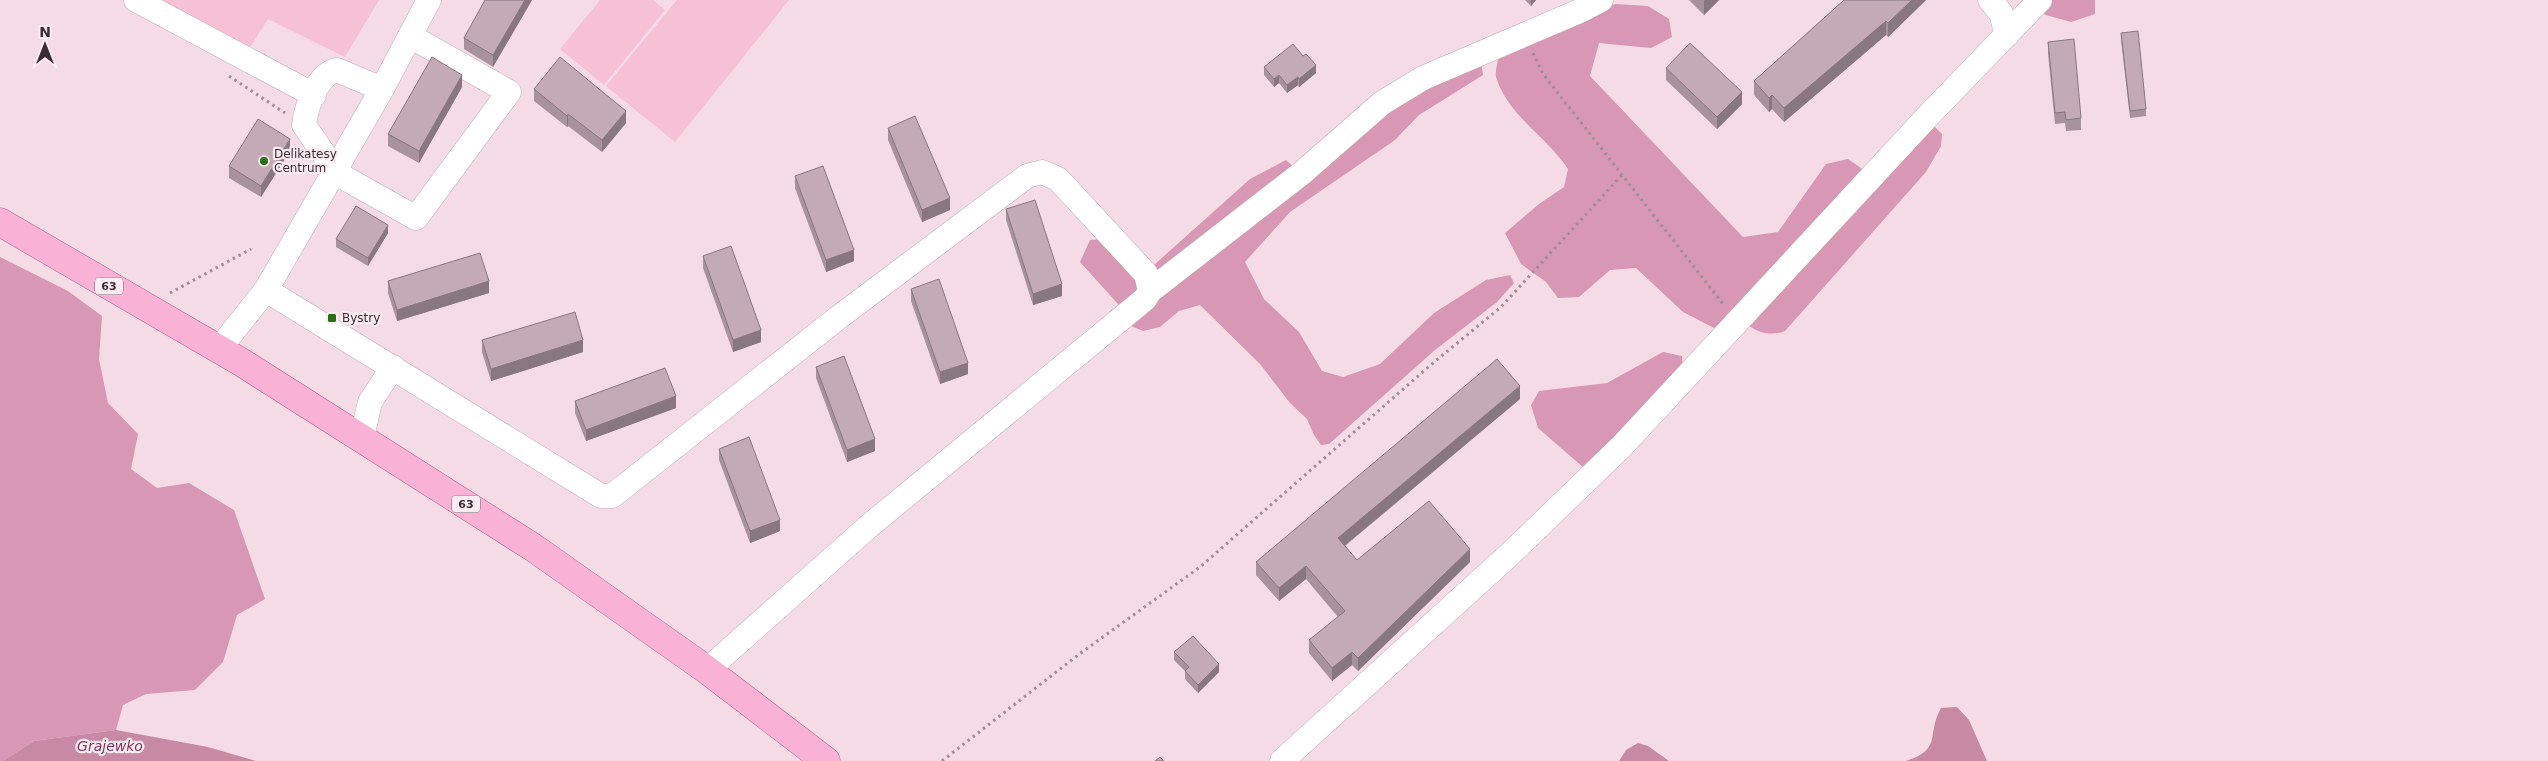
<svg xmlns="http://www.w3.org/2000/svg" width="2548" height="761" font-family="'DejaVu Sans',sans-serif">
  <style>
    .green { fill: #f6c0d7 }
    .forest { fill: #d897b4 }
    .water { fill: #c889a5 }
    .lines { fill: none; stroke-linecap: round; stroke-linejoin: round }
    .minor-casing { stroke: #c5acb7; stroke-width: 25 }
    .major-casing { stroke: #b3638a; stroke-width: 29 }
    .path { stroke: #a18e96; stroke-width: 3; stroke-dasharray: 2.5 4; stroke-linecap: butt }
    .minor { stroke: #fff; stroke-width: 24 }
    .major { stroke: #f9b2d5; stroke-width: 28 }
    .wall { fill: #a8929b }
    .shaded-wall { fill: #88777e }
    .building { fill: #c3aab4; stroke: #88777e }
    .poi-dot { fill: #267115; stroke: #fcecf2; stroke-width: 2 }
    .labels { text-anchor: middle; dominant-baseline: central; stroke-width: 4.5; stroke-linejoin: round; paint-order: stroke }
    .shield { fill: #fcecf2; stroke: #73676c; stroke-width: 1 }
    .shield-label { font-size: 11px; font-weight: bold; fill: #382e32 }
    .poi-label { font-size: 12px; fill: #382e32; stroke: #fcecf2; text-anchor: start }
    .water-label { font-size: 14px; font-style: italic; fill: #7f335a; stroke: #fcecf2 }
  </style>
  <rect width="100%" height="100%" fill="#f5dbe6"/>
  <path class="green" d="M163 0H379L345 57 268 19 249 49 161 3Z
    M600 0H653L665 10 604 85 560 49Z
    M677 0H789L675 142 606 86Z"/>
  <path class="forest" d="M2024 0H2095V14L2071 22 2046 15Z
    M1615 4 1648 6 1669 19 1672 37 1651 48 1599 43 1590 76 1743 237 1778 232 1826 164 1848 159 1881 182 1934 126 1942 134 1941 146 1926 172 1785 331C1763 339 1749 327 1733 313L1723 324 1714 328 1683 312 1636 268 1610 270 1579 297 1558 298 1546 282 1521 264 1505 233 1539 204 1564 187 1568 169C1547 137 1508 116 1496 77 1495 71 1498 61 1499 54Z
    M1481 62 1483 75 1419 115 1395 140 1290 212 1245 262 1264 299 1299 332 1322 371 1343 377 1380 364 1434 313 1486 280 1510 275 1514 283 1497 302 1435 350 1329 444 1321 445 1314 435 1307 419 1290 403 1260 364 1200 305 1179 311 1160 327 1143 331 1124 323 1118 304 1080 262 1090 240 1107 239 1129 266 1154 265 1250 179 1286 160 1306 178 1379 117 1424 88Z
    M0 257 68 291 102 316 99 359 108 403 138 434 131 469 157 488 189 483 234 510 265 599 237 615 223 662 195 690 146 694 123 705 116 730 34 741 3 761H0Z
    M1663 352 1682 356 1683 370 1584 468 1538 428 1531 405 1539 391 1607 383Z"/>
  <path class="water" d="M1957 707 1969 720 1987 761H1906C1943 749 1926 735 1941 708Z
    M116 730 208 747 256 761H3L34 741Z
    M1638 743 1648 746 1669 761H1619L1626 750Z"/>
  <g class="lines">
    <g class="minor-casing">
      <path id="minor" d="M136 0 314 95
        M1990 0 2001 13 2007 35
        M338 166 328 160 304 125C306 107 317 74 337 70L382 89
        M334 172 416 218 509 92 410 36
        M266 290 601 496H612L839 317 1027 176 1042 172 1058 179 1146 274 1150 291 1145 299 869 526 707 670
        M1150 291 1302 173 1382 103 1423 78 1582 10 1601 0
        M219 349 266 290 382 89 429 0
        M362 437 370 402 393 367
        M1282 761 1510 554 1622 446 1927 117 2040 0"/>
    </g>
    <g class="major-casing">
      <path id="major" d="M0 222 241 362 534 548 707 670 826 761"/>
    </g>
    <path class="path" d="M1533 53 1543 74 1724 305
      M229 76 285 113
      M170 293 251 249
      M942 761 1078 655 1200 567 1433 363 1501 307 1622 175"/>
    <use href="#minor" class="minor"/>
    <use href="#major" class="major"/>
  </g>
  <path class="wall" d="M485 0H532L493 67 464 49V38Z
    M1525 0H1536L1531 6Z
    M1689 0H1719L1704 15Z
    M1844 0H1926L1888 37 1886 35 1784 122 1772 109 1769 112 1754 95V81Z
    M2121 33 2146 109V116L2130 118 2121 39Z
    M2048 42 2081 118V130L2066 131 2065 123 2055 124 2048 53Z
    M1264 67 1316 73 1299 87 1298 85 1287 93 1279 83 1274 87 1264 75Z
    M1666 68 1742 104 1717 129 1666 80Z
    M462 87 419 163 388 146V134Z
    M534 89 626 123 602 152 568 126 567 127 534 101Z
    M888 128 950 210 922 222 888 140Z
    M290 151 261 197 229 178V166Z
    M795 176 854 261 826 272 795 188Z
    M1006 209 1062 296 1033 305 1006 220Z
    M388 233 368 266 336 247V239Z
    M703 256 761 342 733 352 703 268Z
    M388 281 489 293 397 321 388 293Z
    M911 289 968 374 940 384 911 301Z
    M482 340 583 352 491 381 482 352Z
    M816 367 875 451 847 462 816 378Z
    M1520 399 1345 546 1357 560 1470 562 1358 671 1352 665 1332 681 1309 653V640L1338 617 1306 579 1279 601 1256 575V562Z
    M575 401 676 408 586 441 575 413Z
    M719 449 780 531 750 543 719 460Z
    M1174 652 1219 672 1198 693 1185 679V671L1174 660Z"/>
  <path class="shaded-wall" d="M525 0H532L493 67V55Z
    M1531 0H1536L1531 6Z
    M1705 0H1719L1704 15V1Z
    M1912 0H1926L1888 37V23Z
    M1886 21V35L1784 122V108Z
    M1316 65V73L1299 87V79Z
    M462 75V87L419 163V151Z
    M1279 75V83L1274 87V79Z
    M1298 77V85L1287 93V85Z
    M1742 92V104L1717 129V117Z
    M1772 95V109L1769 112V98Z
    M626 111V123L602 152V140Z
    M568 114V126L567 127V116Z
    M290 139V151L261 197V186Z
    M950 198V210L922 222V210Z
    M388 225V233L368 266V258Z
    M854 250V261L826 272V260Z
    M489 281V293L397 321V310Z
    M1062 284V296L1033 305V294Z
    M761 330V342L733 352V340Z
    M583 340V352L491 381V369Z
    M968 363V374L940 384V372Z
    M1520 386V399L1338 551V538Z
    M676 396V408L586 441V430Z
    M875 439V451L847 462V450Z
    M780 520V531L750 543V531Z
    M1470 549V562L1358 671V658Z
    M1306 566V579L1279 601V588Z
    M1352 652V665L1332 681V668Z
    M1219 664V672L1198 693V685Z"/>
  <path class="building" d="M485 0H525L493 55 464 38Z
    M1844 0H1912L1888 23 1886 21 1784 108 1772 95 1769 98 1754 81Z
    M2138 31 2146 109 2130 111 2121 33Z
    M2074 39 2081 118 2066 120 2065 112 2055 113 2048 42Z
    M1690 43 1742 92 1717 117 1666 68Z
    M1293 44 1303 56 1306 54 1316 65 1299 79 1298 77 1287 85 1279 75 1274 79 1264 67Z
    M432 57 462 75 419 151 388 134Z
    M560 57 626 111 602 140 568 114 567 116 534 89Z
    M915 116 950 198 922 210 888 128Z
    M258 119 290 139 261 186 229 166Z
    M823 166 854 250 826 260 795 176Z
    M1035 200 1062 284 1033 294 1006 209Z
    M356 206 388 225 368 258 336 239Z
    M731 246 761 330 733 340 703 256Z
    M480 253 489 281 397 310 388 281Z
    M939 279 968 363 940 372 911 289Z
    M575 312 583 340 491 369 482 340Z
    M844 356 875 439 847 450 816 367Z
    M1497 359 1520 386 1338 538 1357 560 1429 501 1470 549 1358 658 1352 652 1332 668 1309 640 1345 611 1306 566 1279 588 1256 562Z
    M665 368 676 396 586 430 575 401Z
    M749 437 780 520 750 531 719 449Z
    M1193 636 1219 664 1198 685 1185 671 1189 667 1174 652Z
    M1160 757 1164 761H1155Z"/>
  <g class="poi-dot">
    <circle cx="264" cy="161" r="5"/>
    <rect x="327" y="313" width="10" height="10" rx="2.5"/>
  </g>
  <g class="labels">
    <g class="shield">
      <rect x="95" y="277.5" width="28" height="17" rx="4"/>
      <rect x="452" y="495.5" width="28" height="17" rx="4"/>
    </g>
    <g class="shield-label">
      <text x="109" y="286">63</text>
      <text x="466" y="504">63</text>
    </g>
    <g class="poi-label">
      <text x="274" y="154">Delikatesy<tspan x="274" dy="14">Centrum</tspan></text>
      <text x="342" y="318">Bystry</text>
    </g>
    <g class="water-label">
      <text x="110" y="746">Grajewko</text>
    </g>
  </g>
  <g transform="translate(45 45)" stroke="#fcecf2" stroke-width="4" paint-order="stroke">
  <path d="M0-4L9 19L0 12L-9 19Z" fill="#382e32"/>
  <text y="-8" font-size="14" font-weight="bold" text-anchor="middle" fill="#382e32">N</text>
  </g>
</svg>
